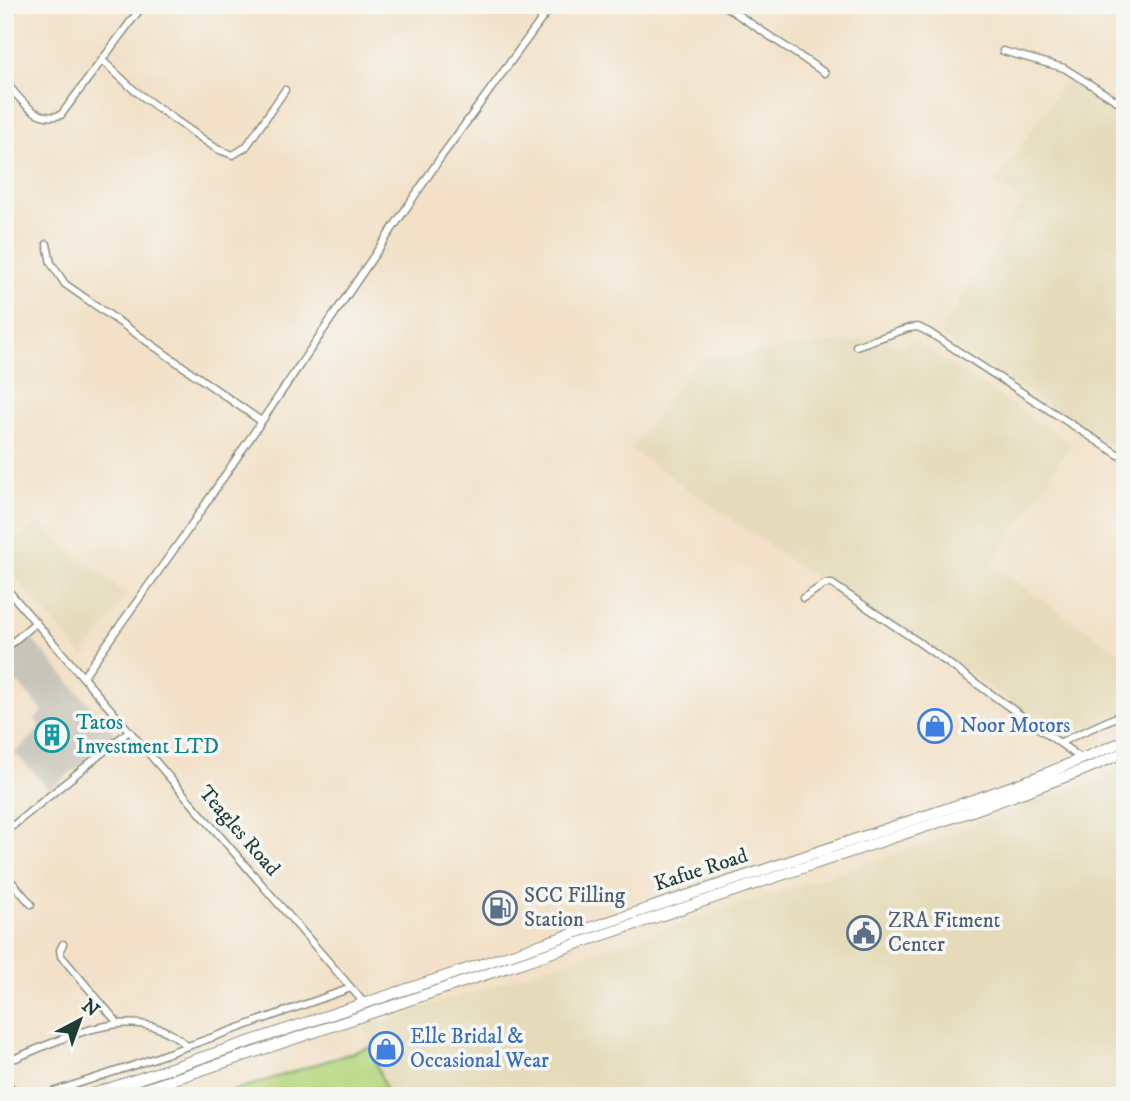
<svg xmlns="http://www.w3.org/2000/svg" width="1130" height="1101" font-family="'IM FELL DW Pica',serif">
  <style>
    .built { fill: #e5dbba }
    .industrial { fill: #c7c5b8 }
    .green { fill: #b6d77e; stroke: #6a8a59; stroke-width: 2 }
    .lines { fill: none; stroke-linecap: round; stroke-linejoin: round }
    .street-casing { stroke: #888f7e; stroke-width: 9 }
    .primary-casing { stroke: #888f7e; stroke-width: 12 }
    .street { stroke: #fff; stroke-width: 6 }
    .primary { stroke: #fff; stroke-width: 10 }
    .labels { text-anchor: middle; dominant-baseline: central; stroke-width: 7; stroke-linejoin: round; paint-order: stroke }
    .culture-label { font-size: 21px; fill: #0d838f; stroke: #f6f6f2; text-anchor: start }
    .shop-label { font-size: 21px; fill: #366cbe; stroke: #f6f6f2; text-anchor: start }
    .street-label { font-size: 21px; fill: #1f3d34; stroke: #f6f6f2 }
    .service-label { font-size: 21px; fill: #4e5e75; stroke: #f6f6f2; text-anchor: start }
  </style>
  <rect width="100%" height="100%" fill="#f6f6f2"/>
  <filter id="ink" filterUnits="userSpaceOnUse"><feTurbulence type="fractalNoise" baseFrequency=".0143" numOctaves="2"/><feDisplacementMap in="SourceGraphic" scale="14" xChannelSelector="R" yChannelSelector="G"/><feConvolveMatrix kernelMatrix="1 2 1 2 8 2 1 2 1" color-interpolation-filters="sRGB"/></filter>
  <filter id="wash" filterUnits="userSpaceOnUse"><feTurbulence type="fractalNoise" baseFrequency=".00686" numOctaves="4" result="noise"/><feDisplacementMap in="SourceGraphic" scale="28" xChannelSelector="R" yChannelSelector="G"/><feGaussianBlur stdDeviation="1.57" result="paint"/><feColorMatrix in="noise" values="0 0 0 0 0 0 0 0 0 0 0 0 0 0 0 0 0 1.4 0 .05"/><feComposite in="paint" operator="in"/></filter>
  <g filter="url(#wash)">
    <rect width="100%" height="100%" fill="#f2e1c8"/>
    <path class="built" d="M1064 83 1080 88 1125 117V455L938 335 1023 202 995 184Z
      M881 337 898 347 914 341 1071 443 992 565 1125 656V713L1090 727 1056 734 909 630 898 636 631 449 698 359Z
      M38 522 127 595 84 658 5 565V549Z
      M1125 772V1096H388L365 1027 922 845 1041 798Z"/>
    <path class="industrial" d="M29 636 118 737 49 789 15 753 42 728 35 719 43 711 18 683 11 689 5 683V656Z"/>
    <path class="green" d="M370 1047 388 1096H217Z"/>
  </g>
  <g filter="url(#ink)">
    <g class="lines">
      <g class="street-casing">
        <path id="street" d="M723 5 825 73
          M1003 51 1064 68 1125 106
          M103 61 134 90 158 108 217 149 233 155 246 147 285 90
          M5 81C20 99 35 123 61 115L143 5
          M47 244 51 263 65 284 261 421
          M856 346 909 328 918 327 930 333 1125 459
          M5 587 365 1004
          M803 598 825 584H832L917 641 1082 759
          M5 649 36 622
          M83 677 183 537 441 157 552 5
          M1061 742 1125 713
          M5 832 129 731
          M5 874 31 904
          M63 944 60 950 61 956 117 1022
          M16 1058C67 1037 139 999 187 1046
          M5 1080 18 1096
          M40 1096 129 1067 351 988"/>
      </g>
      <g class="primary-casing">
        <path id="primary" d="M87 1096 979 798 1035 778 1125 741
          M124 1096 972 811 1086 769 1125 752"/>
      </g>
      <use href="#street" class="street"/>
      <use href="#primary" class="primary"/>
    </g>
  </g>
  <defs>
    <g id="shop-ring" transform="scale(1.75)"><circle r="9.5" fill="#f6f6f2" stroke="#3f7fe0" stroke-width="1.5"/><path d="M-5-2.5h2.3a2.7 3.5 0 0 1 5.4 0H5L5.5 6h-11ZM-1.5-2.5h3a1.5 2.3 0 0 0-3 0Z" fill="#3f7fe0"/></g>
    <g id="building-ring" transform="scale(1.75)"><circle r="9.5" fill="#f6f6f2" stroke="#0f9aa8" stroke-width="1.5"/><path d="M-4-6H4V6H1V3H-1V6H-4ZM-2.5-4.3h1.7v1.8h-1.7ZM.8-4.3h1.7v1.8H.8ZM-2.5-1h1.7V.8h-1.7ZM.8-1h1.7V.8H.8Z" fill="#0f9aa8"/></g>
    <g id="fuel-ring" transform="scale(1.75)"><circle r="9.5" fill="#f6f6f2" stroke="#5c6f8a" stroke-width="1.5"/><path d="M-5.5-6h7V0h2V4h1.3V-2.5L3-4.5l.8-.8L6-3V5H2.5V1h-1V6h-7ZM-4.2-4.7v3.2H.2V-4.7Z" fill="#5c6f8a"/></g>
    <g id="civic-ring" transform="scale(1.75)"><circle r="9.5" fill="#f6f6f2" stroke="#5c6f8a" stroke-width="1.5"/><path d="M-.6-6.5H3V-4.5H.6V-3L4-1V1h2V6H-6V1h2V-1L-.6-3ZM-1.2 2.5V6h2.4V2.5Z" fill="#5c6f8a"/></g>
  </defs>
  <g fill-rule="evenodd">
    <use href="#shop-ring" x="935" y="726"/>
    <use href="#building-ring" x="52" y="735"/>
    <use href="#fuel-ring" x="500" y="908"/>
    <use href="#civic-ring" x="864" y="933"/>
    <use href="#shop-ring" x="386" y="1049"/>
  </g>
  <g class="labels">
    <g class="culture-label">
      <text x="76" y="723">Tatos<tspan x="76" dy="24">Investment LTD</tspan></text>
    </g>
    <g class="shop-label">
      <text x="960" y="726">Noor Motors</text>
      <text x="410" y="1037">Elle Bridal &amp;<tspan x="410" dy="24">Occasional Wear</tspan></text>
    </g>
    <g class="street-label">
      <text transform="translate(239 831) rotate(49)">Teagles Road</text>
      <text transform="translate(701 870) rotate(-18)">Kafue Road</text>
    </g>
    <g class="service-label">
      <text x="524" y="896">SCC Filling<tspan x="524" dy="24">Station</tspan></text>
      <text x="888" y="921">ZRA Fitment<tspan x="888" dy="24">Center</tspan></text>
    </g>
  </g>
  <rect width="1130" height="1101" fill="none" stroke="#f6f6f2" stroke-width="28"/>
  <g transform="translate(80 1020) rotate(41)" stroke="#f6f6f2" stroke-width="5" paint-order="stroke">
  <path d="M0-5L12 26L0 18L-12 26Z" fill="#1f3d34"/>
  <text y="-10" font-size="19" font-weight="bold" text-anchor="middle" fill="#1f3d34">N</text>
  </g>
</svg>
